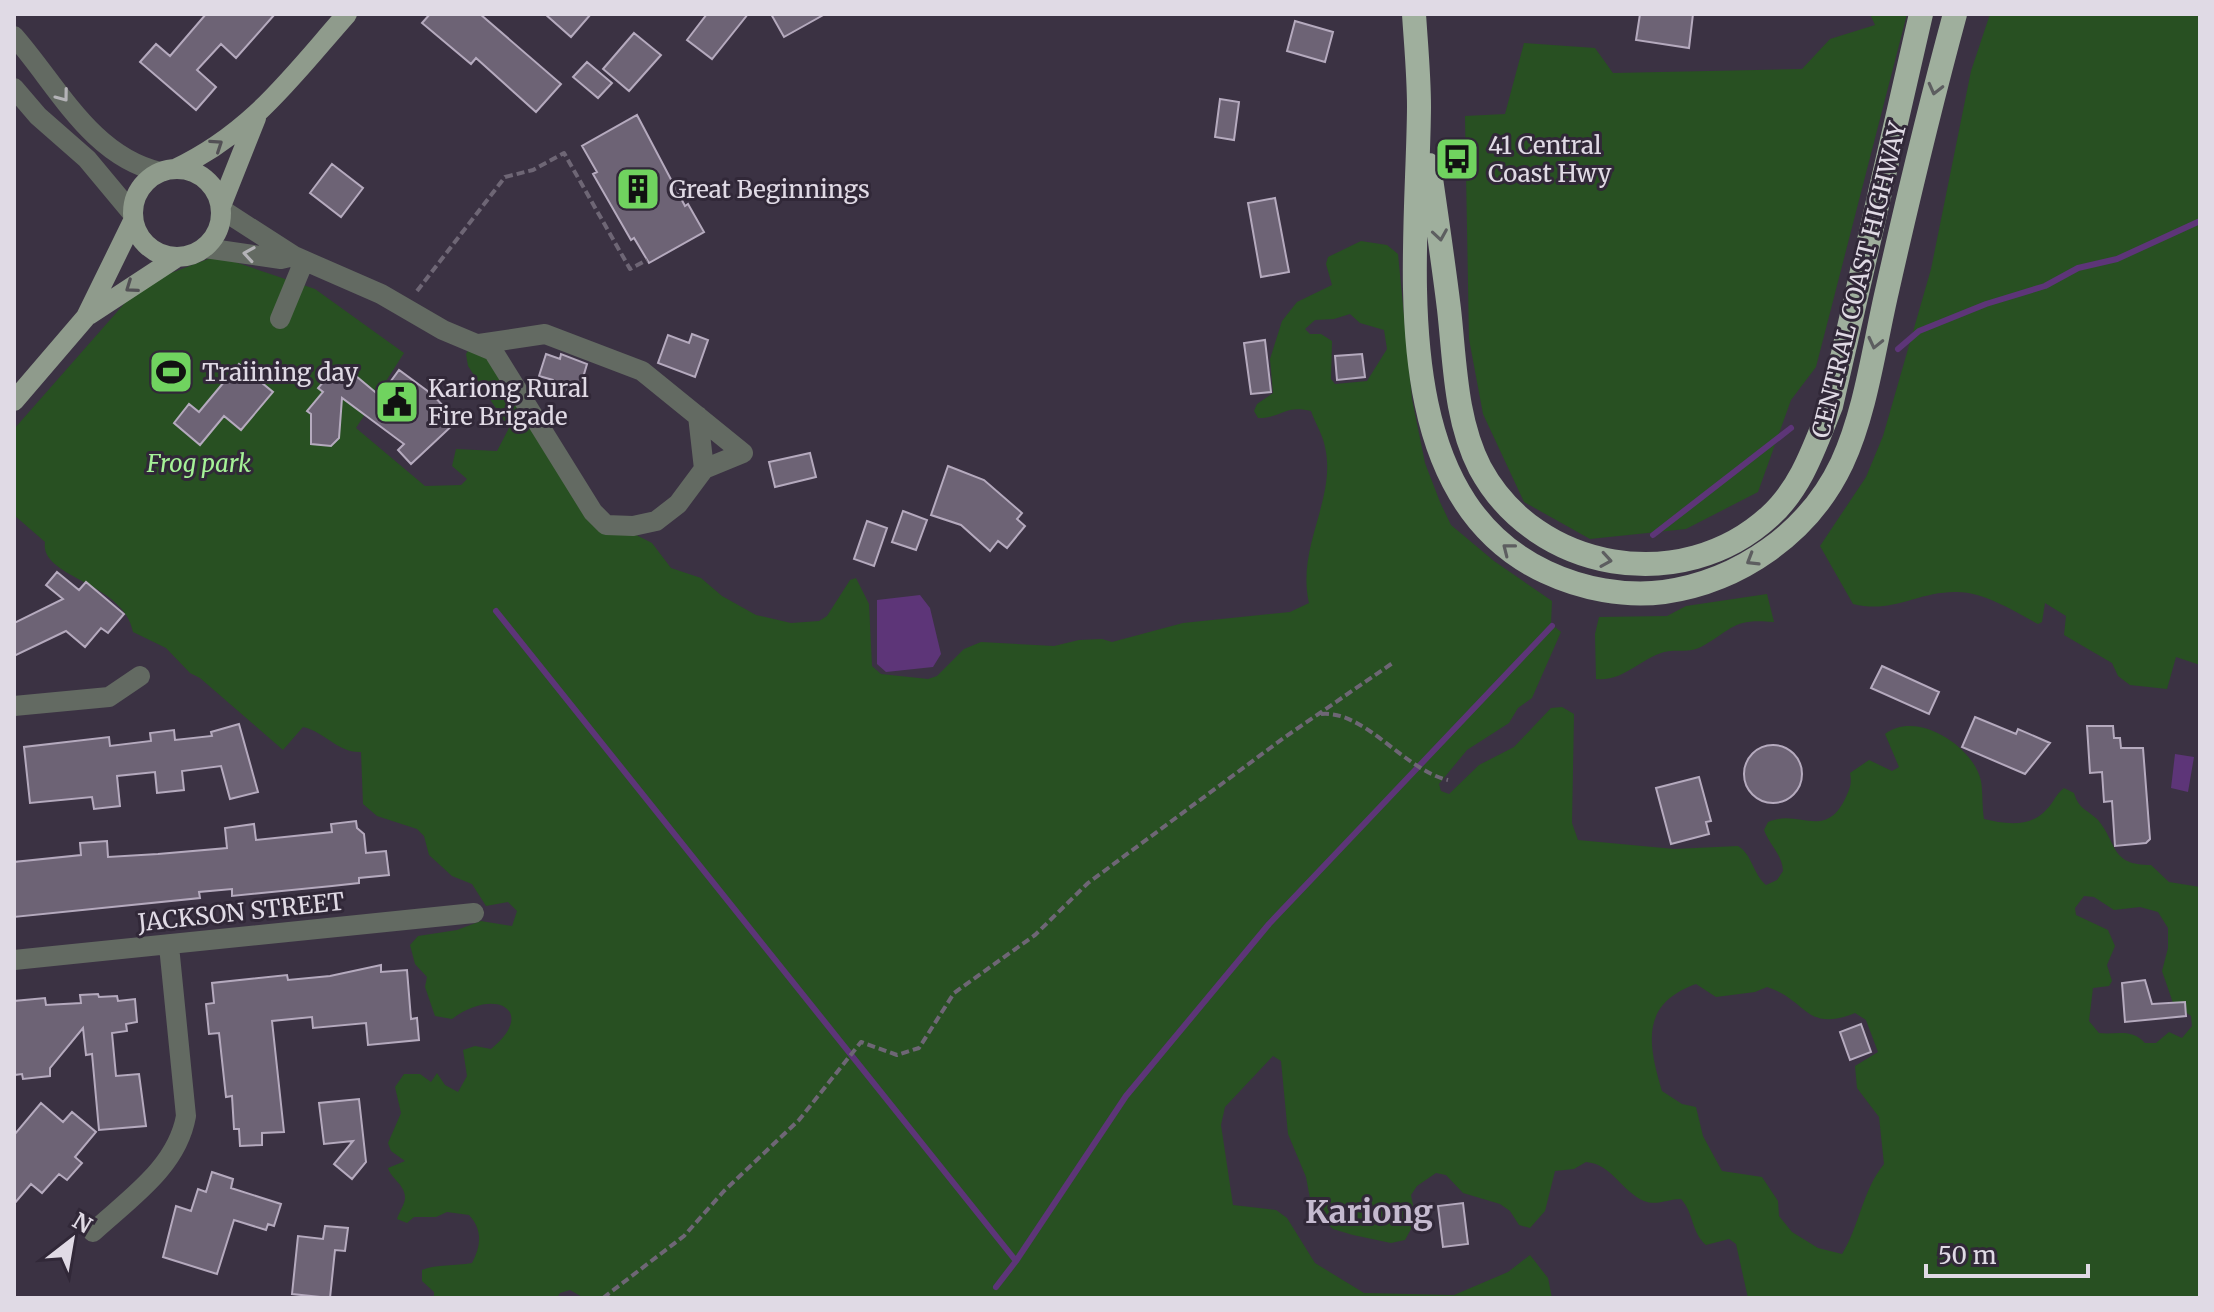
<svg xmlns="http://www.w3.org/2000/svg" width="2214" height="1312" font-family="Merriweather,serif">
  <style>
    .green { fill: #285022; fill-rule: evenodd }
    .water { fill: #5d3578 }
    .lines { fill: none; stroke-linecap: round; stroke-linejoin: round }
    .stream { stroke: #5d3578; stroke-width: 6 }
    .building { fill: #6d6375; stroke: #b5aabe; stroke-width: 2 }
    .path { stroke: #6e6675; stroke-width: 4; stroke-dasharray: 8 4; stroke-linecap: butt }
    .minor { stroke: #636a62; stroke-width: 20 }
    .major { stroke: #8f9b8c; stroke-width: 20 }
    .highway { stroke: #9faf9d; stroke-width: 24 }
    .oneway { stroke: #5d5e60 }
    .oneway2 { stroke: #b4b3b7 }
    .oneway3 { stroke: #525055 }
    .labels { text-anchor: middle; dominant-baseline: central; stroke-width: 6; stroke-linejoin: round; paint-order: stroke }
    .poi-label { font-size: 24px; fill: #e0dae5; stroke: #312838; text-anchor: start }
    .street-label { font-size: 24px; fill: #e0dae5; stroke: #312838 }
    .park-label { font-size: 24px; font-style: italic; fill: #a5f297; stroke: #312838 }
    .district-label { font-size: 32px; font-weight: bold; fill: #c5bacf; stroke: #312838 }
  </style>
  <rect width="100%" height="100%" fill="#3b3243"/>
  <path class="green" d="M1870 14H1907L1816 367 1791 400 1758 492 1686 529 1590 539 1524 502 1483 414 1469 339 1465 116 1505 114 1524 43 1595 48 1613 73 1802 69 1830 39 1875 25Z
    M1990 14H2200V665L2176 657 2167 689 2130 685 2118 676 2112 663 2064 635 2066 616 2045 603 2042 622 2038 624C2015 612 1985 592 1957 592 1918 591 1894 614 1853 604L1820 546 1866 477 1883 436 1931 269 1971 71Z
    M1361 241 1387 245 1398 254 1412 399 1425 463 1440 502 1451 525 1494 561 1552 601 1551 624 1561 632 1532 698 1518 708 1509 723 1467 750 1439 784 1441 791 1449 794 1479 765 1514 747 1551 708 1562 707 1574 714 1572 823 1578 840 1674 849 1738 846C1752 854 1753 874 1766 885L1777 880 1783 871C1782 854 1770 846 1764 830L1768 822C1799 808 1825 842 1846 797 1850 788 1852 784 1850 773L1869 760 1892 771 1899 767 1885 734C1917 709 1974 747 1981 781 1983 793 1982 807 1984 819 2005 824 2031 828 2047 809 2054 802 2055 795 2064 788L2074 793C2079 810 2087 809 2098 820 2118 844 2110 865 2151 865L2169 882 2200 887V1298H1748L1736 1244 1729 1239 1706 1245C1691 1232 1694 1213 1681 1199 1668 1199 1657 1206 1644 1201 1621 1191 1612 1164 1586 1162L1574 1169 1555 1171 1545 1211 1530 1228 1519 1225 1510 1211 1500 1204 1463 1193 1446 1175 1436 1173 1417 1186 1411 1195 1416 1220 1405 1240 1391 1243 1353 1235 1333 1229 1321 1219 1311 1204 1306 1177 1288 1134 1281 1061 1273 1056 1225 1107 1221 1125 1233 1205 1276 1210 1287 1218 1315 1263 1364 1293 1454 1295 1508 1272 1530 1255 1548 1278 1552 1298H584L570 1290 560 1293 557 1298H434V1292L422 1281V1270C437 1264 455 1266 472 1263 481 1246 483 1230 469 1215L447 1212 436 1217H414L407 1223 397 1219C399 1212 404 1206 405 1199 406 1185 391 1179 388 1168L405 1161 391 1151 388 1143 401 1113 395 1087 404 1074H420L431 1082 437 1073 445 1085 458 1092 467 1076 463 1050 475 1046 491 1049C538 1011 495 986 452 1019L435 1016 425 987 427 977 415 964 410 945 418 936 457 930 481 921 512 926 517 911 508 902 486 906 472 884 452 876 429 855 424 836 417 829 377 816 363 804 361 752C338 753 325 732 303 727L283 750 200 678 190 673 166 648 133 632C124 582 39 578 45 542L14 515V429L131 296 163 276 211 258 232 261 315 289 404 353 356 428 425 486 461 485 467 479 452 466 456 449 497 451 509 428 468 366 466 354 469 349 490 357 581 507 652 543 671 568 701 578 722 596 756 615 791 623 819 621 827 616 850 580 856 578 869 604 872 666 881 674 928 679 937 676 964 649 981 642 1054 646 1079 640 1102 639 1112 642 1183 623 1290 612 1309 603C1296 546 1337 499 1325 447 1323 435 1315 423 1311 411 1285 404 1279 419 1258 418L1254 411 1257 404 1273 393 1270 359 1282 321 1297 302 1332 285 1326 264 1328 257ZM1350 314 1360 323 1384 330 1387 349 1367 381 1335 384 1331 379 1332 341 1321 334H1310L1305 329 1315 320 1334 319ZM2084 896 2094 897 2114 910 2140 907 2158 912 2168 928V948L2162 971 2173 1003 2191 1016 2192 1026 2182 1038 2169 1032 2156 1043H2145C2131 1028 2117 1035 2099 1033L2089 1021 2093 988 2109 986 2112 981 2107 965 2115 946 2108 930 2076 915 2075 908ZM1696 984 1716 997 1755 992 1767 987C1808 1000 1805 1033 1855 1013L1866 1020 1878 1052 1855 1066 1857 1088 1879 1117 1884 1164C1862 1191 1860 1225 1842 1254L1818 1248 1792 1232 1779 1216 1778 1201 1762 1177 1722 1171 1703 1136 1696 1107 1682 1104 1662 1091C1648 1044 1640 1004 1696 984Z
    M1767 594 1774 622C1733 618 1733 629 1701 647 1690 653 1676 649 1664 652 1640 659 1623 682 1596 679L1595 634 1599 617 1667 616 1686 606Z"/>
  <path class="water" d="M920 595 930 608 941 654 933 667 886 672 877 664V600Z
    M2175 754 2194 757 2188 792 2171 788Z"/>
  <g class="lines">
    <path class="stream" d="M1898 349 1919 331 1986 304 2045 286 2078 268 2117 259 2200 221
      M1653 535 1791 428
      M496 611 1016 1261 1126 1096 1269 924 1552 626
      M996 1287 1016 1261"/>
  </g>
  <path class="building" d="M206 14H275L236 58 221 44 197 70 216 87 196 110 140 62 156 44 170 56Z
    M430 14H480L561 84 536 112 476 58 471 64 422 23Z
    M545 14H591L571 37Z
    M707 14H748L712 59 687 40Z
    M771 14H825L784 37Z
    M1640 14H1693L1689 48 1636 40Z
    M1295 21 1333 32 1325 62 1287 51Z
    M634 33 661 55 629 91 603 69Z
    M587 62 612 83 598 98 573 77Z
    M1220 99 1239 102 1234 140 1215 137Z
    M637 115 685 206 688 204 704 232 649 263 634 238 631 240 593 174 597 172 582 146Z
    M332 164 363 188 341 217 310 193Z
    M1275 198 1289 272 1261 277 1248 203Z
    M692 334 708 340 695 377 658 363 668 335 689 343Z
    M1265 340 1271 392 1251 394 1244 343Z
    M546 354 560 359 561 354 587 364 577 398 550 390 553 380 539 376Z
    M1362 354 1365 377 1337 380 1335 356Z
    M239 364 273 392 241 430 224 416 200 445 174 423 189 404 199 412Z
    M344 366 380 396 399 370 433 395 457 421 411 464 398 450 404 444 342 398 339 438 331 446 311 444V414L307 411 323 392 318 388 336 367 340 371Z
    M810 453 816 477 775 487 769 462Z
    M948 466 984 480 1022 513 1017 519 1025 526 1007 548 998 541 990 551 961 525 931 515Z
    M903 511 927 520 916 550 892 542Z
    M867 521 887 528 874 566 854 559Z
    M57 572 79 590 86 582 124 614 108 633 101 628 85 647 66 631 14 656V623L63 599 46 585Z
    M1882 666 1939 692 1929 714 1871 688Z
    M1975 717 2016 734 2018 729 2050 743 2025 774 1962 747Z
    M239 724 258 792 230 799 221 766 182 771 184 790 157 793 155 772 117 776 120 806 94 809 92 797 30 803 24 747 109 737 110 746 151 741 150 733 174 730 175 740 212 736 211 732Z
    M2087 726H2113L2114 738H2120L2121 748H2143L2150 839 2146 843 2115 846 2112 801 2104 802 2102 772 2090 773Z
    M1744 774a29 29 0 1 1 58 0a29 29 0 1 1-58 0Z
    M1699 777 1711 821 1706 822 1709 834 1671 844 1656 788Z
    M356 821 357 828 364 834 366 853 386 851 389 875 359 878V883L332 886 232 896V889L199 892 200 898 14 917V862L81 855 80 843 107 841 108 857 158 854 227 848 225 828 254 824 256 840 332 832 331 824Z
    M381 965V972L407 970 411 1019 417 1018 419 1040 368 1045 366 1023 313 1028 312 1017 272 1021 284 1132 262 1133V1145L240 1146 239 1129H234L232 1096 226 1097 219 1033 209 1034 206 1004 214 1003 212 983 287 975 288 980 330 976Z
    M2145 980 2152 1004 2185 1002 2186 1016 2125 1022 2122 983Z
    M98 994 99 997 117 996 118 1001 135 999 137 1022 126 1024 127 1031 112 1033 116 1076 139 1074 146 1126 99 1130 92 1054 86 1055 83 1028 50 1068V1076L23 1079 22 1074 14 1075V1001L45 998 46 1005 81 1003 80 995Z
    M1861 1024 1871 1052 1850 1060 1840 1032Z
    M359 1099 366 1162 352 1179 334 1164 353 1141 324 1144 319 1103Z
    M41 1103 63 1122 72 1112 96 1132 75 1157 82 1163 67 1180 59 1174 42 1193 31 1184 14 1204V1135Z
    M212 1172 233 1179 231 1188 281 1204 274 1226 268 1224 266 1230 234 1220 217 1274 163 1257 176 1206 191 1211 198 1189 206 1192Z
    M1463 1203 1468 1244 1443 1247 1438 1206Z
    M325 1226 348 1228 345 1251 335 1250 330 1298 292 1294 298 1236 323 1239Z"/>
  <g class="lines">
    <path class="path" d="M417 291 505 177 533 170 564 153 630 269 647 260
      M1321 714C1365 710 1404 770 1448 780
      M603 1298 684 1236 724 1191 799 1120 861 1042 897 1055 919 1048 954 993 1035 935 1088 883 1285 737 1394 662"/>
    <path class="minor" d="M14 36C58 86 91 156 160 172
      M14 88 38 116 87 159 132 213
      M221 209 294 256 381 294 443 330 493 351 593 512 606 525 633 526 656 521 678 504 704 469 743 453 642 371 545 334 479 344
      M205 248 281 259 294 256
      M280 319 304 261
      M698 416 704 469
      M14 706 109 697 140 676
      M14 960 474 913
      M93 1232C130 1198 177 1167 186 1116L169 946"/>
    <path class="major" d="M133 213a44 44 0 1 1 88 0a44 44 0 1 1-88 0Z
      M175 169C253 132 292 76 347 14
      M221 206 256 118
      M89 315 176 258
      M14 401 86 317 133 221"/>
    <path class="highway" d="M1414 14C1416 45 1419 76 1419 107 1418 255 1381 495 1546 572 1582 589 1625 597 1664 592 1740 581 1809 533 1842 463 1866 411 1874 347 1887 291 1908 198 1930 106 1955 14
      M1429 165C1436 213 1443 260 1449 309 1455 362 1455 419 1480 468 1536 572 1682 597 1770 516 1802 487 1815 445 1831 406L1921 14"/>
  </g>
  <defs><path id="oneway-chevron" d="M-2-3.5L2.5 0L-2 3.5" fill="none" stroke-width="1.6" stroke-linecap="round" stroke-linejoin="round" transform="scale(2)"/></defs>
  <g class="oneway">
    <use href="#oneway-chevron" transform="translate(1935 89) rotate(104)"/>
    <use href="#oneway-chevron" transform="translate(1440 235) rotate(81)"/>
    <use href="#oneway-chevron" transform="translate(1875 343) rotate(103)"/>
    <use href="#oneway-chevron" transform="translate(1508 549) rotate(-142)"/>
    <use href="#oneway-chevron" transform="translate(1606 560) rotate(9)"/>
    <use href="#oneway-chevron" transform="translate(1752 560) rotate(149)"/>
  </g>
  <g class="oneway2">
    <use href="#oneway-chevron" transform="translate(63 96) rotate(53)"/>
    <use href="#oneway-chevron" transform="translate(249 254) rotate(-171)"/>
  </g>
  <g class="oneway3">
    <use href="#oneway-chevron" transform="translate(217 145) rotate(-34)"/>
    <use href="#oneway-chevron" transform="translate(131 287) rotate(145)"/>
  </g>
  <defs>
    <g id="bus-square" transform="scale(2.3)"><rect x="-9" y="-9" width="18" height="18" rx="4" fill="#70d35f" stroke="#312838"/><path d="M-5-6H5V4H4V6H2V4H-2V6H-4V4H-5ZM-3.5-4V0h7V-4ZM-3.5 1.2v1.5H-2V1.2ZM2 1.2v1.5H3.5V1.2Z" fill="#111"/></g>
    <g id="building-square" transform="scale(2.3)"><rect x="-9" y="-9" width="18" height="18" rx="4" fill="#70d35f" stroke="#312838"/><path d="M-4-6H4V6H1V3H-1V6H-4ZM-2.5-4.3h1.7v1.8h-1.7ZM.8-4.3h1.7v1.8H.8ZM-2.5-1h1.7V.8h-1.7ZM.8-1h1.7V.8H.8Z" fill="#111"/></g>
    <g id="stadium-square" transform="scale(2.3)"><rect x="-9" y="-9" width="18" height="18" rx="4" fill="#70d35f" stroke="#312838"/><path d="M0-5a6.5 5 0 1 0 0 10a6.5 5 0 1 0 0-10ZM-3.5-1.8h7v3.6h-7Z" fill="#111"/></g>
    <g id="civic-square" transform="scale(2.3)"><rect x="-9" y="-9" width="18" height="18" rx="4" fill="#70d35f" stroke="#312838"/><path d="M-.6-6.5H3V-4.5H.6V-3L4-1V1h2V6H-6V1h2V-1L-.6-3ZM-1.2 2.5V6h2.4V2.5Z" fill="#111"/></g>
  </defs>
  <g fill-rule="evenodd">
    <use href="#bus-square" x="1457" y="159"/>
    <use href="#building-square" x="638" y="189"/>
    <use href="#stadium-square" x="171" y="372"/>
    <use href="#civic-square" x="397" y="402"/>
  </g>
  <g class="labels">
    <g class="poi-label">
      <text x="1488" y="145">41 Central<tspan x="1488" dy="28">Coast Hwy</tspan></text>
      <text x="669" y="189">Great Beginnings</text>
      <text x="202" y="372">Traiining day</text>
      <text x="428" y="388">Kariong Rural<tspan x="428" dy="28">Fire Brigade</tspan></text>
    </g>
    <g class="street-label">
      <text transform="translate(1859 280) rotate(-76)">CENTRAL COAST HIGHWAY</text>
      <text transform="translate(241 912) rotate(-6)">JACKSON STREET</text>
    </g>
    <g class="park-label">
      <text x="199" y="463">Frog park</text>
    </g>
    <g class="district-label">
      <text x="1369" y="1212">Kariong</text>
    </g>
  </g>
  <rect width="2214" height="1312" fill="none" stroke="#e0dae5" stroke-width="32"/>
  <g transform="translate(72 1240) rotate(31)" stroke="#312838" stroke-width="6" paint-order="stroke">
  <path d="M0-6L14 30L0 20L-14 30Z" fill="#e0dae5"/>
  <text y="-12" font-size="22" font-weight="bold" text-anchor="middle" fill="#e0dae5">N</text>
  </g>
  <path d="M1926 1264v12h162v-12" fill="none" stroke="#e0dae5" stroke-width="4"/>
  <text x="1938" y="1264" font-size="24" fill="#e0dae5" stroke="#312838" stroke-width="6" paint-order="stroke">50 m</text>
</svg>
